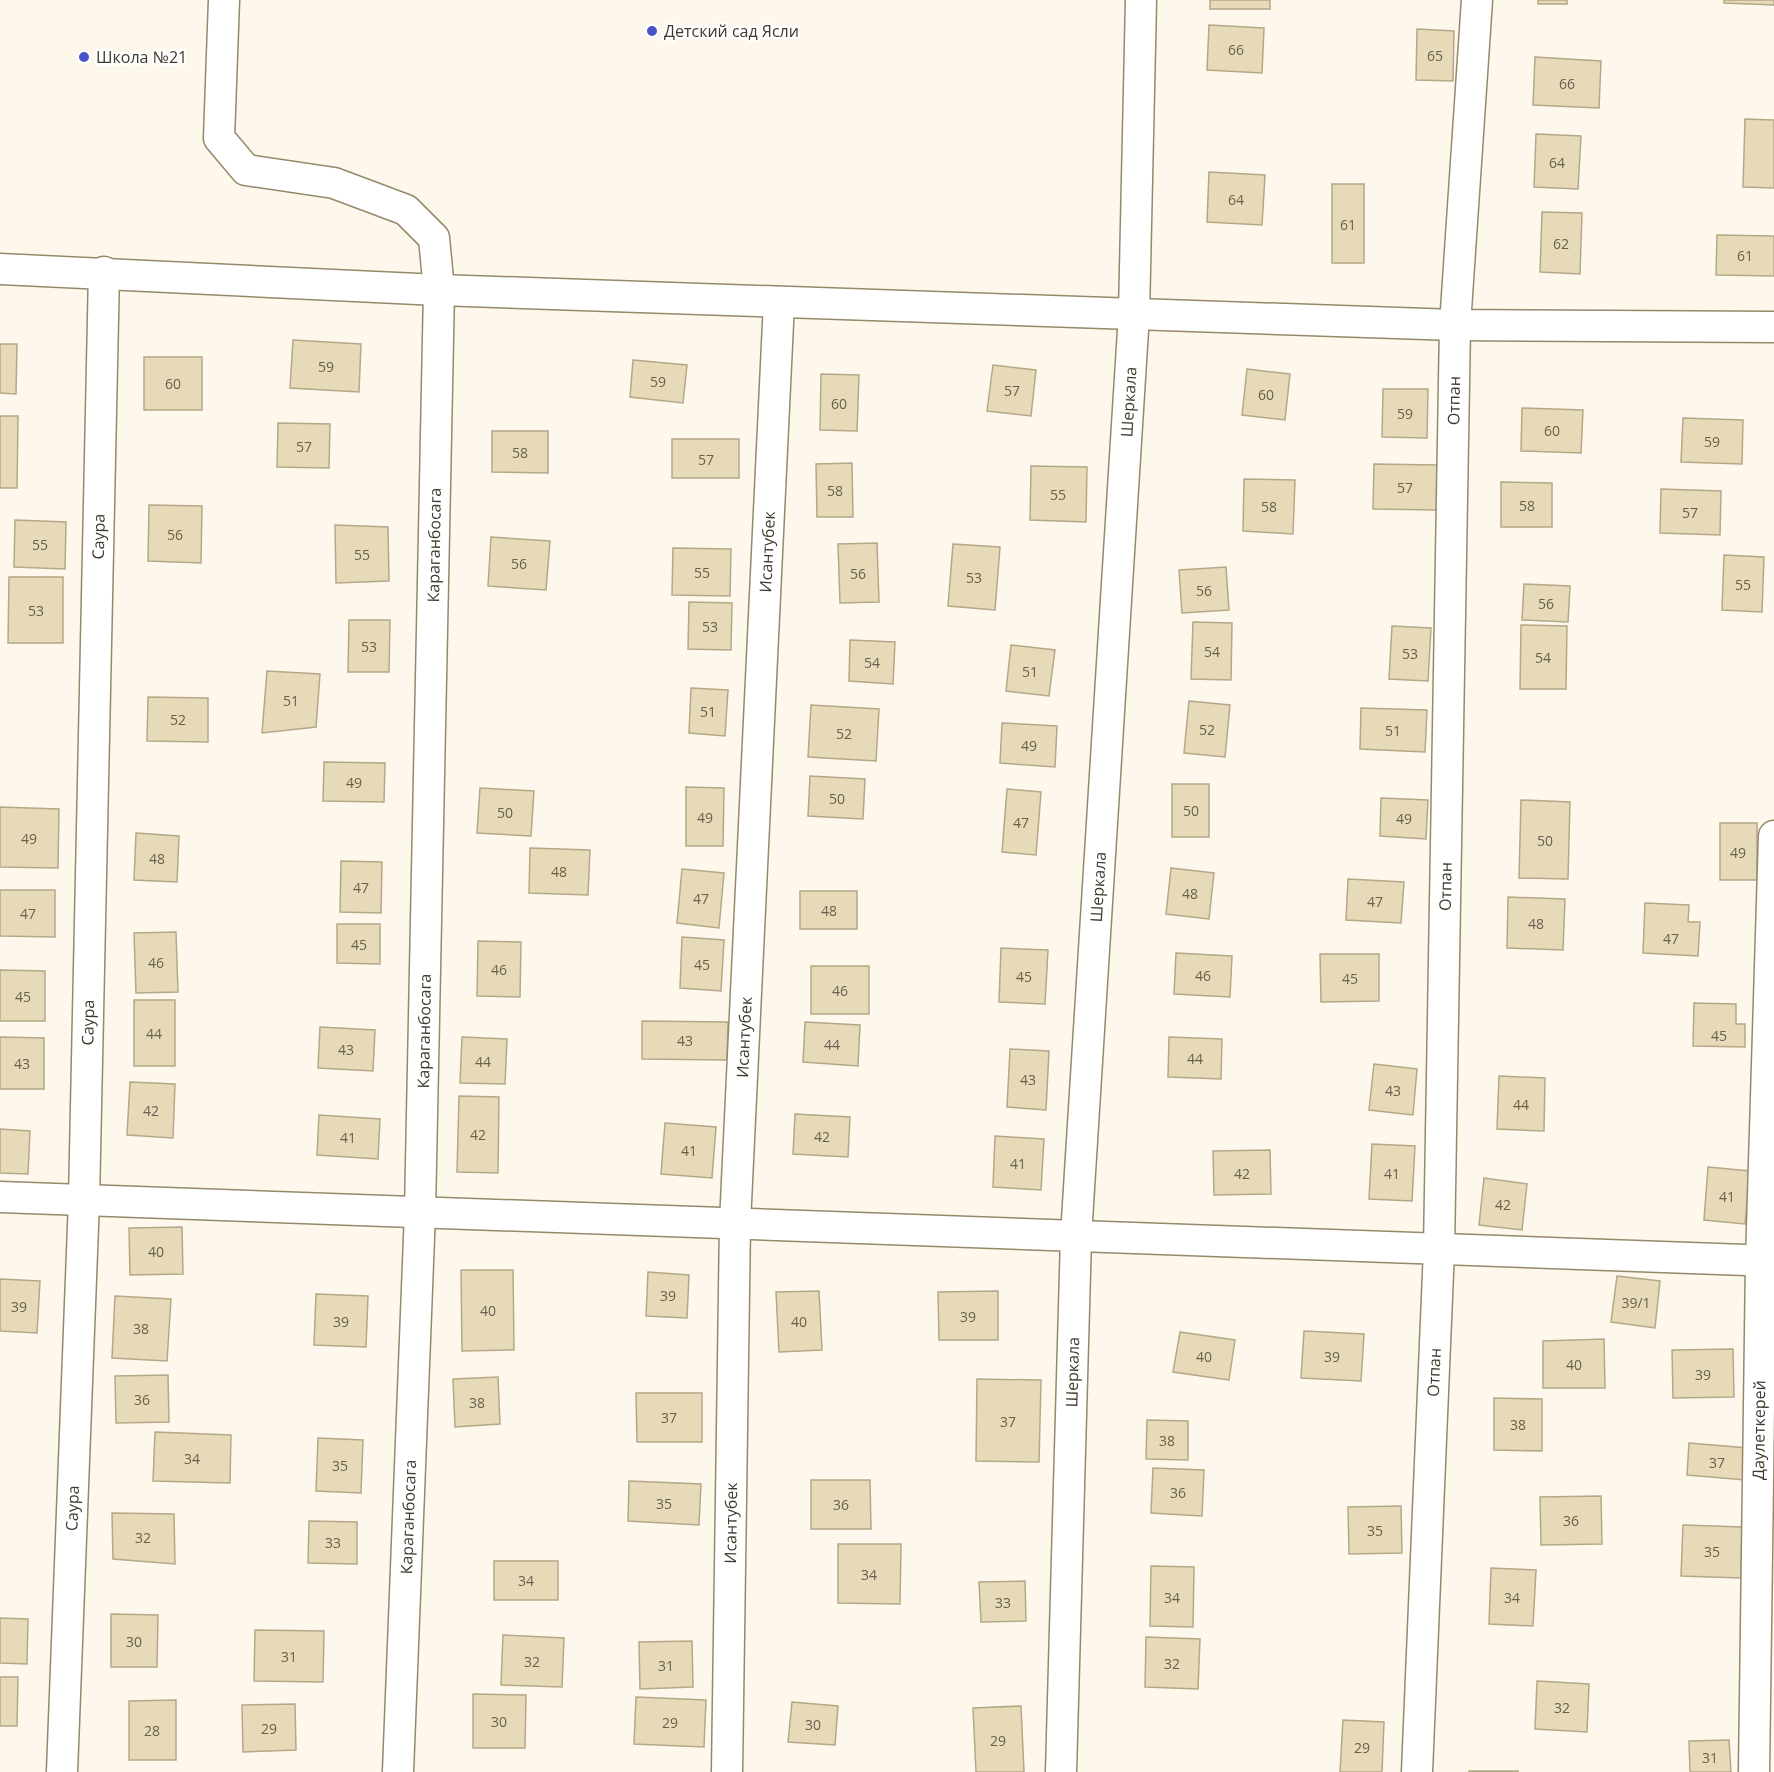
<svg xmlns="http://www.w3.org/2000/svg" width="1774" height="1772" font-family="'Open Sans',sans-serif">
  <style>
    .building { fill: #e7dab8; stroke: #b4a888; stroke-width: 1.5 }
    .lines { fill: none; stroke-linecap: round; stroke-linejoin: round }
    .minor-casing { stroke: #95896a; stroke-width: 33 }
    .minor { stroke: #fff; stroke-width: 30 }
    .poi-dot { fill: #4954ca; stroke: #fff; stroke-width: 2 }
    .labels { text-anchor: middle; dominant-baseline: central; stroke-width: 4.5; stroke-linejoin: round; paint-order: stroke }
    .number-label { font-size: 14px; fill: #68614f }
    .poi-label { font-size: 16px; fill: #3e392c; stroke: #fff; text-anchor: start }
    .street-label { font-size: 16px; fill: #3e392c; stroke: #fff }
  </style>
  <rect width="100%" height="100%" fill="#fdf8eb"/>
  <path class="building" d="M1210 0H1270V9H1210Z
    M1538 0H1567V4H1538Z
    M1724 0H1774V5L1724 3Z
    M1209 25 1264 28 1262 73 1207 70Z
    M1417 29 1454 31 1453 81 1416 80Z
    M1535 57 1601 61 1599 108 1533 105Z
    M1745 119 1774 120V188L1743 187Z
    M1536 134 1581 136 1578 189 1534 187Z
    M1209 172 1265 175 1262 225 1207 222Z
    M1332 184H1364V263H1332Z
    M1542 212 1582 213 1580 274 1540 272Z
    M1717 235 1774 236V276L1716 275Z
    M293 340 361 344 359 392 290 388Z
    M0 344H17L16 394 0 393Z
    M144 357H202V410H144Z
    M633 360 687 365 683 403 630 397Z
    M993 365 1036 370 1031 416 987 411Z
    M1247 369 1290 374 1285 420 1242 415Z
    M821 374 859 375 857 431 820 430Z
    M1383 389H1428L1427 438 1382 437Z
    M1522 408 1583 410 1581 453 1521 451Z
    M0 416H18L17 488H0Z
    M1683 418 1743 420 1742 464 1681 462Z
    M278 423 330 424 329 468 277 467Z
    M492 431H548V473L492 472Z
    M672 439H739V478H672Z
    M852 463 853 517H817L816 464Z
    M1374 464 1437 465V510L1373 509Z
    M1031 466 1087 467 1086 522 1030 520Z
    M1244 479 1295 480 1293 534 1243 531Z
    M1501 482 1552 483V527H1501Z
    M1661 489 1721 491 1720 535 1660 533Z
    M149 505 202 506 201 563 148 561Z
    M15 520 66 522 65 569 14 567Z
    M335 525 388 527 389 581 336 583Z
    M491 537 550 541 546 590 488 586Z
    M877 543 879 602 840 603 838 544Z
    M953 544 1000 547 995 610 948 606Z
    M673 548 731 549 730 596 672 595Z
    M1724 555 1764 557 1762 612 1722 610Z
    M1226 567 1229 610 1182 613 1179 570Z
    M9 577H63V643H8Z
    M1524 584 1570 586 1568 622 1522 620Z
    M689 602 732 603 731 650 688 649Z
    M349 620H390L389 672H348Z
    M1193 622 1232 623 1231 680 1191 679Z
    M1521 625 1567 626 1566 689H1520Z
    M1392 626 1431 628 1428 681 1389 679Z
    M850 640 895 642 893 684 849 681Z
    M1011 645 1055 650 1049 696 1006 691Z
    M267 671 320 674 316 727 262 733Z
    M691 688 728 690 725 736 689 733Z
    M148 697 208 698V742L147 741Z
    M1189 701 1230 705 1225 757 1184 753Z
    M811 705 879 709 876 761 808 757Z
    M1361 708 1427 710 1425 752 1360 749Z
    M1002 723 1057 726 1055 767 1000 763Z
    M324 762 385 763 384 802 323 801Z
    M810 776 865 779 863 819 808 816Z
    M1172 784H1209V837H1172Z
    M686 787 724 788 723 846H686Z
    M480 788 534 791 531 836 477 833Z
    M1007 789 1041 792 1036 855 1002 852Z
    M1381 798 1428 800 1426 839 1380 836Z
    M1521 800 1570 802 1568 879 1519 878Z
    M0 807 59 809 58 868 0 867Z
    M1720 823H1757V880H1720Z
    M136 833 179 836 177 882 134 880Z
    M530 848 590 850 588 895 529 893Z
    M341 861 382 862 381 913 340 912Z
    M1171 868 1214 873 1209 919 1166 914Z
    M682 869 724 873 719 928 677 923Z
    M1348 879 1404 882 1401 923 1346 920Z
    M0 890H55V937L0 936Z
    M800 891H857V929H800Z
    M1508 897 1565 899 1563 950 1507 948Z
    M1645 903 1689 905 1688 922H1700L1698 956 1643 953Z
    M337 924H380V964L337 963Z
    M176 932 178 992 136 993 134 933Z
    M682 937 724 940 721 991 680 988Z
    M478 941 521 942 520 997 477 996Z
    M1001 948 1048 950 1045 1004 999 1002Z
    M1176 953 1232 956 1230 997 1174 994Z
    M1320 954H1379V1001L1321 1002Z
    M811 966H869V1014H811Z
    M0 970 45 971V1021H0Z
    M134 1000H175V1066H134Z
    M1694 1003 1736 1004V1024H1745V1047L1693 1046Z
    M642 1021 728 1022 727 1060 642 1059Z
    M805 1022 860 1025 858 1066 803 1062Z
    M320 1027 375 1030 373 1071 318 1068Z
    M0 1037 44 1038V1089H0Z
    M462 1037 507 1039 505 1084 460 1083Z
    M1169 1037 1222 1039 1221 1079 1168 1077Z
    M1010 1049 1049 1051 1046 1110 1007 1107Z
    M1374 1064 1417 1069 1413 1115 1369 1110Z
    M1499 1076 1545 1078 1544 1131 1497 1129Z
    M130 1082 175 1084 173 1138 127 1135Z
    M459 1096 499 1097 498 1173 457 1172Z
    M795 1114 850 1117 848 1157 793 1154Z
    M319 1115 380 1119 378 1159 317 1155Z
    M665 1123 716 1127 712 1178 661 1174Z
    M0 1129 30 1131 28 1174 0 1173Z
    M995 1136 1044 1139 1041 1190 993 1187Z
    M1372 1144 1415 1146 1412 1201 1369 1199Z
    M1270 1150 1271 1194 1214 1195 1213 1151Z
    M1708 1167 1750 1171 1745 1224 1704 1220Z
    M1484 1178 1527 1184 1522 1230 1479 1225Z
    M182 1227 183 1274 130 1275 129 1228Z
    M461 1270H513L514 1350 462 1351Z
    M648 1272 689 1275 687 1318 646 1316Z
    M1617 1276 1660 1281 1655 1328 1611 1322Z
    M0 1279 40 1281 37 1333 0 1331Z
    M819 1291 822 1350 779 1352 776 1292Z
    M998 1291V1340H939L938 1292Z
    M316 1294 368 1296 366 1347 314 1345Z
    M115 1296 171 1299 167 1361 112 1358Z
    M1304 1331 1364 1334 1361 1381 1301 1378Z
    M1180 1332 1235 1340 1229 1380 1173 1372Z
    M1604 1339 1605 1388H1543V1341Z
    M1733 1349 1734 1397 1673 1398 1672 1350Z
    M168 1375 169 1422 116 1423 115 1376Z
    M498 1377 500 1424 455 1427 453 1379Z
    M977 1379 1041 1380 1039 1462 976 1461Z
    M636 1393H702V1442H637Z
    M1494 1398 1542 1399V1451L1494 1450Z
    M1147 1420 1188 1421V1460L1146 1459Z
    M155 1432 231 1435 230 1483 153 1481Z
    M318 1438 363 1440 361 1493 316 1491Z
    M1689 1443 1748 1448 1745 1480 1687 1475Z
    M1153 1468 1204 1470 1202 1516 1151 1513Z
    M811 1480H870L871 1529H811Z
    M629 1481 701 1484 699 1525 628 1521Z
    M1601 1496 1602 1544 1541 1545 1540 1497Z
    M1401 1506 1402 1553 1349 1554 1348 1507Z
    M112 1513 174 1514 175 1564 113 1559Z
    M309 1521 357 1522V1564L308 1563Z
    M1683 1525 1742 1527 1741 1578 1681 1576Z
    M838 1544H901L900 1604 838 1603Z
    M494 1561H558V1600H494Z
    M1151 1566 1194 1567 1193 1627 1150 1626Z
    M1491 1568 1536 1570 1533 1626 1489 1624Z
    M1025 1581 1026 1621 981 1622 979 1582Z
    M111 1614 158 1615 157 1667H111Z
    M0 1618 28 1619 27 1664 0 1663Z
    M255 1630 324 1631 323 1682 254 1681Z
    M503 1635 564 1638 562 1687 501 1685Z
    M1146 1637 1200 1639 1198 1689 1145 1687Z
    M692 1641 693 1687 640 1689 639 1642Z
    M0 1677H18L17 1726H0Z
    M1537 1681 1589 1684 1587 1732 1535 1729Z
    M473 1694 526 1695 525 1748H473Z
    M636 1697 706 1700 704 1747 634 1744Z
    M176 1700V1760H129V1701Z
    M792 1702 838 1706 835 1745 788 1742Z
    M295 1704 296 1750 243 1752 242 1705Z
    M1021 1706 1024 1772H976L973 1708Z
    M1343 1720 1384 1722 1382 1772H1340Z
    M1729 1740 1731 1772H1690L1689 1741Z
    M1469 1771H1518V1772H1469Z"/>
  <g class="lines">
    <g class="minor-casing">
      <g id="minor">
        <path d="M224 0 219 138 246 170 334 183 406 210 434 238 439 290 420 1212 398 1772"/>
        <path d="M0 269 439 290 1455 325 1774 327"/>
        <path d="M0 1197 1774 1261"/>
        <path id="s1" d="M62 1772 84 1200 104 272"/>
        <path id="s2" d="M727 1772 735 1223 779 302"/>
        <path id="s3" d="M1061 1772 1076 1236 1134 314 1141 0"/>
        <path id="s4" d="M1417 1772 1439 1249 1455 325 1477 0"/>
        <path id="s5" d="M1754 1772 1761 1261 1774 836"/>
      </g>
    </g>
    <use href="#minor" class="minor"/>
  </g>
  <g class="poi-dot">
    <circle cx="652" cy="31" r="6"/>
    <circle cx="84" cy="57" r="6"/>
  </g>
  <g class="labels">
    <g class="number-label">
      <text x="1236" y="49">66</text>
      <text x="1435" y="55">65</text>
      <text x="1567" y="83">66</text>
      <text x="1557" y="162">64</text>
      <text x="1236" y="199">64</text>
      <text x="1348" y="224">61</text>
      <text x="1561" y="243">62</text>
      <text x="1745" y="255">61</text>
      <text x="326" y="366">59</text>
      <text x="658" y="381">59</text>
      <text x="173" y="383">60</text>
      <text x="1012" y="390">57</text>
      <text x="1266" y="394">60</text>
      <text x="839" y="403">60</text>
      <text x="1405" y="413">59</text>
      <text x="1552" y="430">60</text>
      <text x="1712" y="441">59</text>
      <text x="304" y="446">57</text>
      <text x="520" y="452">58</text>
      <text x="706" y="459">57</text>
      <text x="1405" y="487">57</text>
      <text x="835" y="490">58</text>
      <text x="1058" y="494">55</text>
      <text x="1527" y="505">58</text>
      <text x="1269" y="506">58</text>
      <text x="1690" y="512">57</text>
      <text x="175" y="534">56</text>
      <text x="40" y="544">55</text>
      <text x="362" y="554">55</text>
      <text x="519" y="563">56</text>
      <text x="702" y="572">55</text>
      <text x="858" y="573">56</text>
      <text x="974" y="577">53</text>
      <text x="1743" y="584">55</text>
      <text x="1204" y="590">56</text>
      <text x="1546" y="603">56</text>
      <text x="36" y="610">53</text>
      <text x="710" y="626">53</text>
      <text x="369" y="646">53</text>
      <text x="1212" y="651">54</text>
      <text x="1410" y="653">53</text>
      <text x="1543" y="657">54</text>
      <text x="872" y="662">54</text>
      <text x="1030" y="671">51</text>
      <text x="291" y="700">51</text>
      <text x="708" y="711">51</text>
      <text x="178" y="719">52</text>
      <text x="1207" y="729">52</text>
      <text x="1393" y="730">51</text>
      <text x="844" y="733">52</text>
      <text x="1029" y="745">49</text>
      <text x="354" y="782">49</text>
      <text x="837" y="798">50</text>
      <text x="1191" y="810">50</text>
      <text x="505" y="812">50</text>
      <text x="705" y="817">49</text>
      <text x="1404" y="818">49</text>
      <text x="1021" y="822">47</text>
      <text x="29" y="838">49</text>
      <text x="1545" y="840">50</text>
      <text x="1738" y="852">49</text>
      <text x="157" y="858">48</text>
      <text x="559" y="871">48</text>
      <text x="361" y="887">47</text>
      <text x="1190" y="893">48</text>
      <text x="701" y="898">47</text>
      <text x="1375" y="901">47</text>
      <text x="829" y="910">48</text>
      <text x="28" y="913">47</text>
      <text x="1536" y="923">48</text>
      <text x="1671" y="938">47</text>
      <text x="359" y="944">45</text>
      <text x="156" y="962">46</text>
      <text x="702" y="964">45</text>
      <text x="499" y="969">46</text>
      <text x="1203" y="975">46</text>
      <text x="1024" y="976">45</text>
      <text x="1350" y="978">45</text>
      <text x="840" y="990">46</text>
      <text x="23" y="996">45</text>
      <text x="154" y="1033">44</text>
      <text x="1719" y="1035">45</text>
      <text x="685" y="1040">43</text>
      <text x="832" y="1044">44</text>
      <text x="346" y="1049">43</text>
      <text x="1195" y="1058">44</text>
      <text x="483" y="1061">44</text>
      <text x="22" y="1063">43</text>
      <text x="1028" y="1079">43</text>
      <text x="1393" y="1090">43</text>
      <text x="1521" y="1104">44</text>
      <text x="151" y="1110">42</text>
      <text x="478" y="1134">42</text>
      <text x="822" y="1136">42</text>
      <text x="348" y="1137">41</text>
      <text x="689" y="1150">41</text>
      <text x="1018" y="1163">41</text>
      <text x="1242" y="1173">42</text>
      <text x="1392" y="1173">41</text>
      <text x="1727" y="1196">41</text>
      <text x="1503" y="1204">42</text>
      <text x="156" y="1251">40</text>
      <text x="668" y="1295">39</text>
      <text x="1636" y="1302">39/1</text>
      <text x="19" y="1306">39</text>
      <text x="488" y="1310">40</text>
      <text x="968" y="1316">39</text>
      <text x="341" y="1321">39</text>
      <text x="799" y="1321">40</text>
      <text x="141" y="1328">38</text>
      <text x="1204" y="1356">40</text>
      <text x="1332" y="1356">39</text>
      <text x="1574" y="1364">40</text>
      <text x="1703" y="1374">39</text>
      <text x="142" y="1399">36</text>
      <text x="477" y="1402">38</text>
      <text x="669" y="1417">37</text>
      <text x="1008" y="1421">37</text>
      <text x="1518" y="1424">38</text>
      <text x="1167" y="1440">38</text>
      <text x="192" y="1458">34</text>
      <text x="1717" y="1462">37</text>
      <text x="340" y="1465">35</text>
      <text x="1178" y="1492">36</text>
      <text x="664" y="1503">35</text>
      <text x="841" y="1504">36</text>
      <text x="1571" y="1520">36</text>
      <text x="1375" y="1530">35</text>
      <text x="143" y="1537">32</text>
      <text x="333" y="1542">33</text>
      <text x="1712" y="1551">35</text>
      <text x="869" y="1574">34</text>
      <text x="526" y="1580">34</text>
      <text x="1172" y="1597">34</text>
      <text x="1512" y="1597">34</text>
      <text x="1003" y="1602">33</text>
      <text x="134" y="1641">30</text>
      <text x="289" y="1656">31</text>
      <text x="532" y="1661">32</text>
      <text x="1172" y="1663">32</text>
      <text x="666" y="1665">31</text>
      <text x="1562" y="1707">32</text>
      <text x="499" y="1721">30</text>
      <text x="670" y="1722">29</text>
      <text x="813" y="1724">30</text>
      <text x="269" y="1728">29</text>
      <text x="152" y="1730">28</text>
      <text x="998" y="1740">29</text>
      <text x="1362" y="1747">29</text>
      <text x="1710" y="1757">31</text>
    </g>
    <g class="poi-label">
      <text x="664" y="31">Детский сад Ясли</text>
      <text x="96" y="57">Школа №21</text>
    </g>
    <g class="street-label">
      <text stroke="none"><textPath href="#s4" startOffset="1372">Отпан</textPath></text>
      <text stroke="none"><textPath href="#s3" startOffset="1372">Шеркала</textPath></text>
      <text stroke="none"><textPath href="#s1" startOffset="1236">Саура</textPath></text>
      <text transform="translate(434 545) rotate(-89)">Караганбосага</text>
      <text stroke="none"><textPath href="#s2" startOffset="1221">Исантубек</textPath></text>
      <text stroke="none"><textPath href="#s3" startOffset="886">Шеркала</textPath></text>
      <text stroke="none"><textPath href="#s4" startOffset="886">Отпан</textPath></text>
      <text stroke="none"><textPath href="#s1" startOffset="750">Саура</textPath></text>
      <text transform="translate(424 1031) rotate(-89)">Караганбосага</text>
      <text stroke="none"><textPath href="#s2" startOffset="735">Исантубек</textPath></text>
      <text stroke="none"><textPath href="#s3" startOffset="400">Шеркала</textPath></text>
      <text stroke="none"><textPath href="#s4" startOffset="400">Отпан</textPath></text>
      <text stroke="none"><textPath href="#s5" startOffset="342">Даулеткерей</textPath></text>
      <text stroke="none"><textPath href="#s1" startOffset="264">Саура</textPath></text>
      <text transform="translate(408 1517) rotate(-88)">Караганбосага</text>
      <text stroke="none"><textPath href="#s2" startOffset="249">Исантубек</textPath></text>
    </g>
  </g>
</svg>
